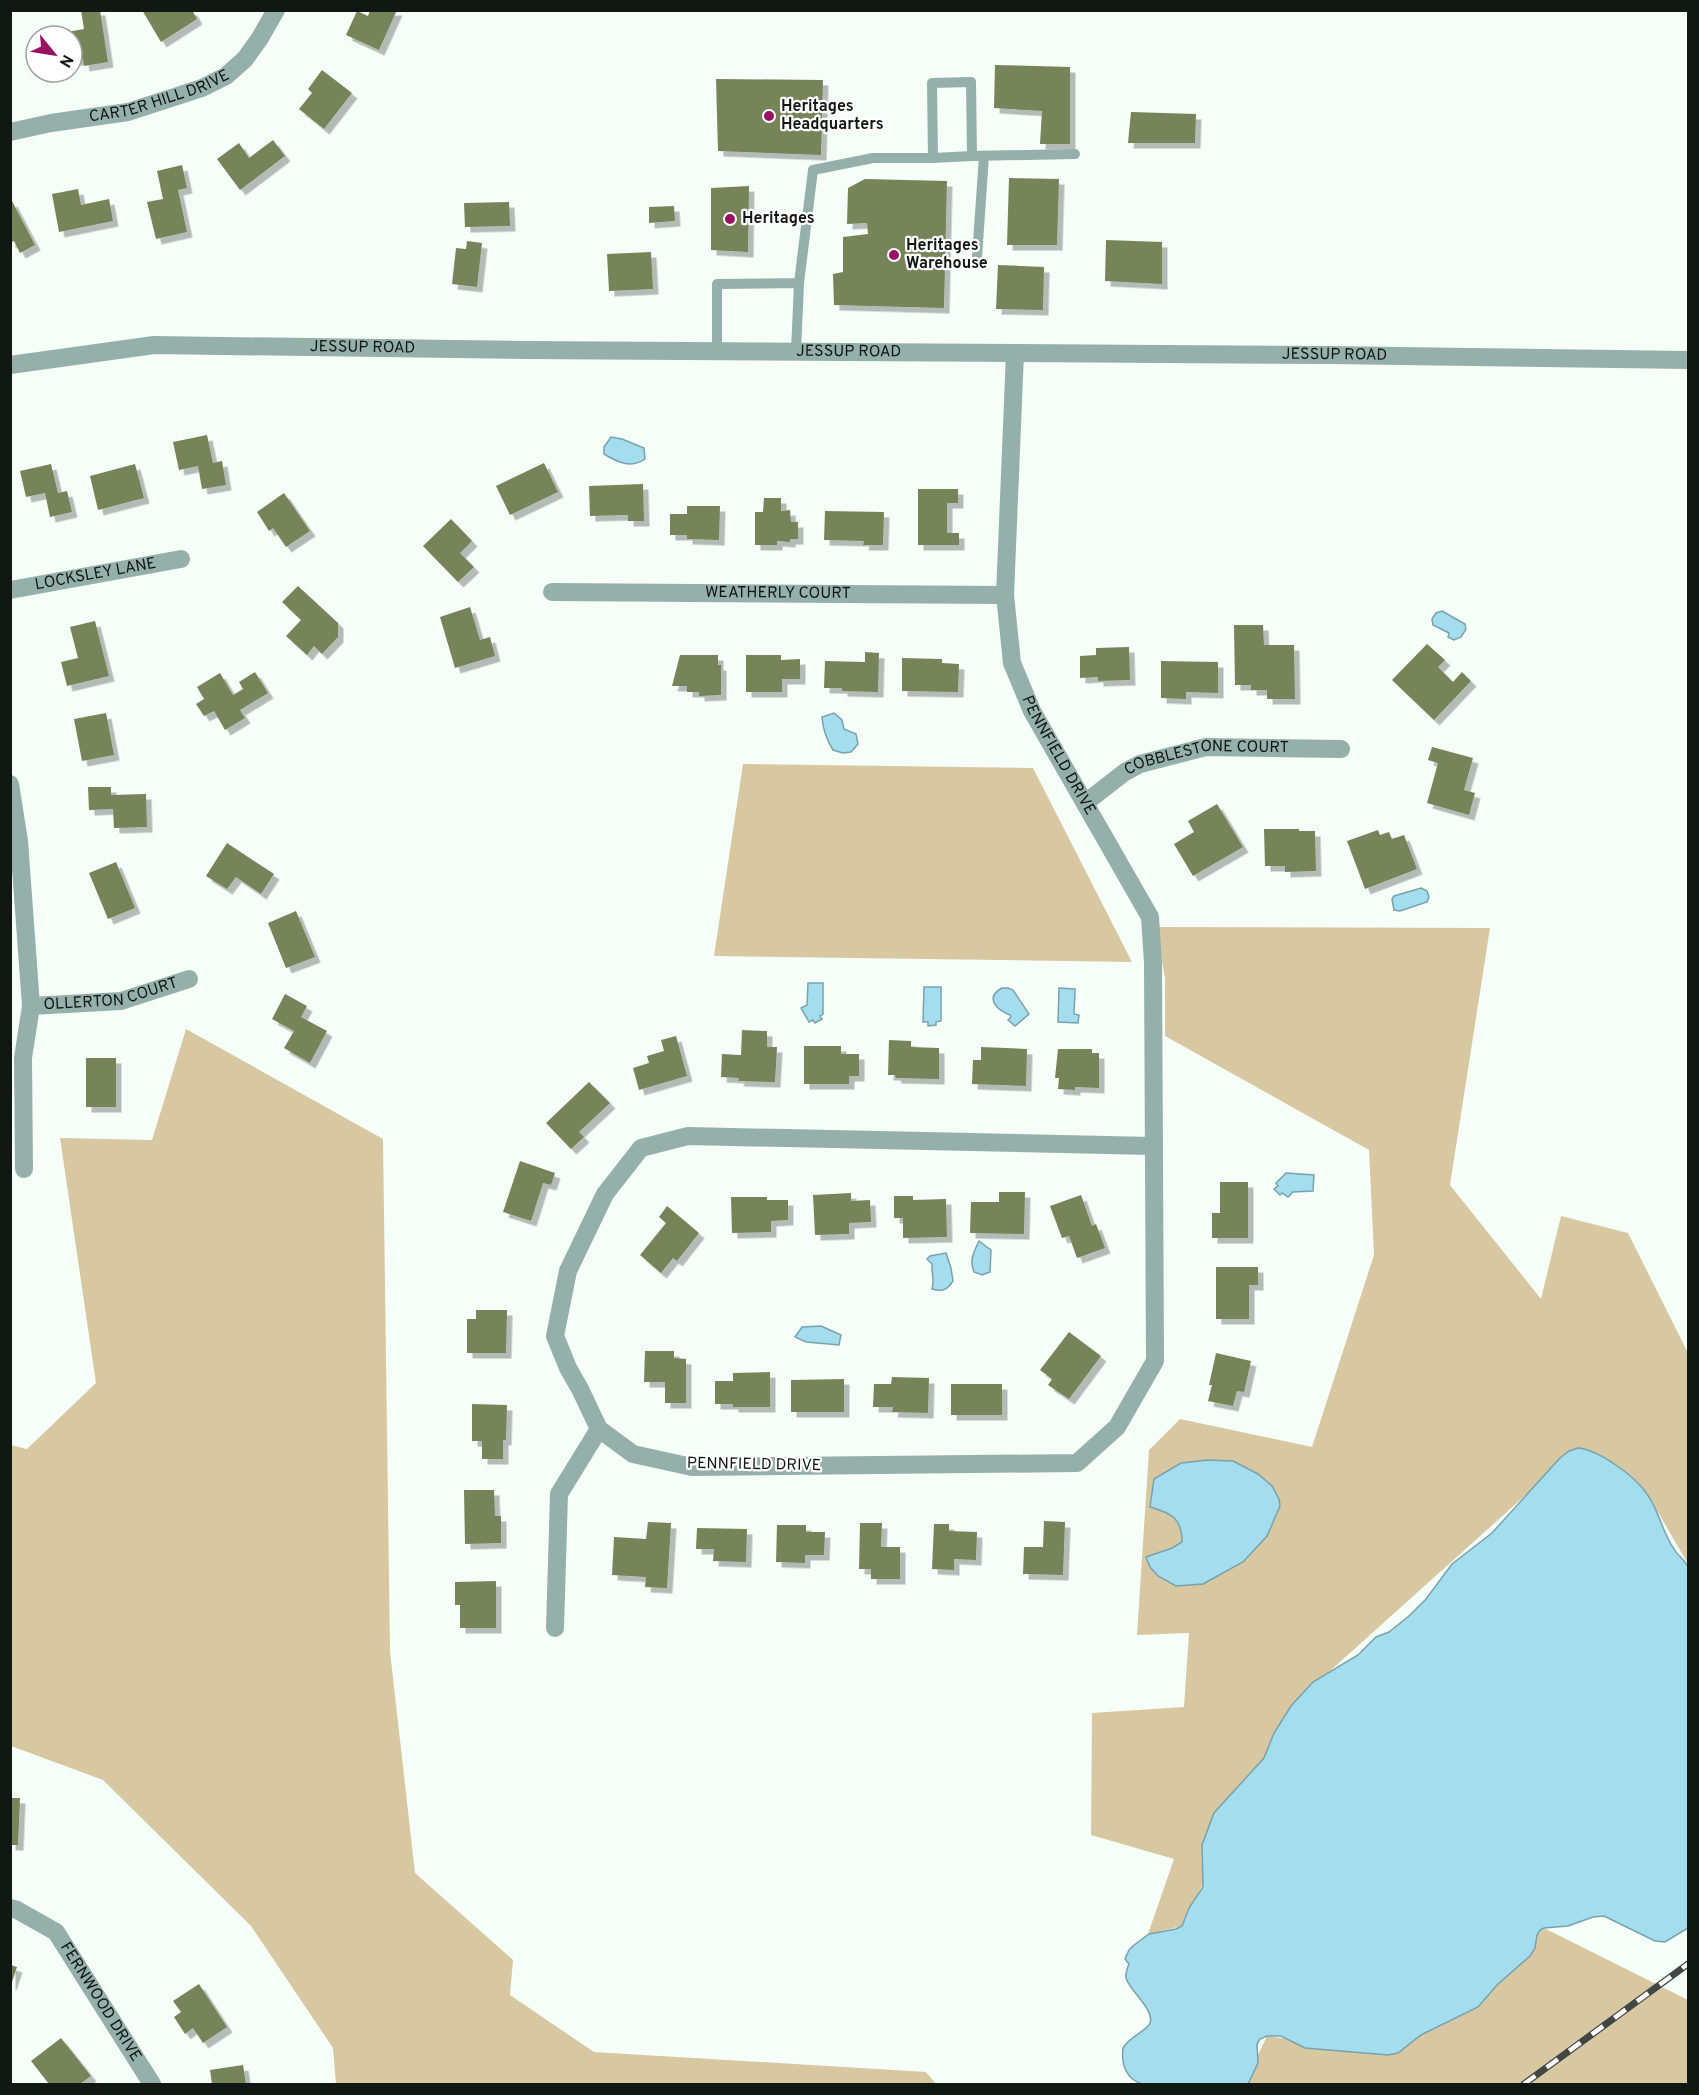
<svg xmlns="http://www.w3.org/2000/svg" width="1699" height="2095" font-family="Overpass,sans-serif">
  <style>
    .green { fill: #d7c8a2 }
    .water { fill: #a4ddee; stroke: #78a2ac; stroke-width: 1.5 }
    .building { fill: #778359; filter: url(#shadow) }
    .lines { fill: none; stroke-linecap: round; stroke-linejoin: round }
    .service { stroke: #95afab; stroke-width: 10 }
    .minor { stroke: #95afab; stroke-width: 18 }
    .tertiary { stroke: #95afab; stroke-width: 18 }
    .rail-casing { stroke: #404742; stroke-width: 7 }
    .rail { stroke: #fff; stroke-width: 4.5; stroke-dasharray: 14; stroke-linecap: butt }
    .poi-dot { fill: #9b1161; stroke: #fff; stroke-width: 2 }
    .labels { text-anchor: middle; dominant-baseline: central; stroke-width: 4.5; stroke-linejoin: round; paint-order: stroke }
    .street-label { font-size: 16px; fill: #111813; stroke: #fff }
    .poi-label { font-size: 16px; font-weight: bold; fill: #111813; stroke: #fff; text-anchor: start }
  </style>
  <defs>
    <filter id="shadow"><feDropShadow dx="5.5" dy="5.5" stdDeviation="0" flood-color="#0004"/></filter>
  </defs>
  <rect width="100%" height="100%" fill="#f6fef8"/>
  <path class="green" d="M743 764 1033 768 1132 962 714 956Z
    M1156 927 1490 928 1450 1185 1541 1299 1561 1216 1628 1233 1688 1353V1564L1647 1493 1578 1448 1291 1706 1182 1926 1148 1934 1174 1859 1091 1835 1092 1713 1184 1707 1189 1633 1137 1635 1149 1450 1180 1419 1312 1447 1374 1255 1369 1150 1165 1036V978Z
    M186 1029 383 1139 390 1651 415 1873 513 1960 510 1995 594 2052 926 2072 936 2084H336L333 2048 251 1926 103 1780 11 1746V1445L27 1449 96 1383 60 1138 152 1140Z
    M1544 1928 1688 2000V2084H1244L1267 2036 1398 2053Z"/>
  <path class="water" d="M611 437 622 439 644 448 645 459C631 469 617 462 604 454V447Z
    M1442 611 1465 624 1466 629 1461 637 1454 640 1448 637 1449 633 1433 625 1432 619 1436 613Z
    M834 713 842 720 844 729 856 734 858 744 851 752 843 753 833 750C826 739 823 730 822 717Z
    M1421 888 1427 891 1429 897 1427 902 1400 911 1394 910 1392 899 1394 896Z
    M808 983H823V1014L820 1016 822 1019 815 1023 813 1020 809 1022 801 1008 807 1005Z
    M924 987H941V1021L936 1022V1025L928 1026V1022H923Z
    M1002 988H1008L1013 990 1029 1014 1015 1026 1008 1020 1011 1017 1010 1015C997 1010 984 998 1002 988Z
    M1059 988 1075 989 1074 1014 1079 1015 1078 1023 1058 1022Z
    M1286 1173 1314 1175 1313 1191 1293 1192 1288 1197 1282 1193 1280 1195 1274 1189 1278 1186 1276 1183Z
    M979 1241 991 1250 990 1272 982 1275 974 1272C969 1260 974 1252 979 1241Z
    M946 1253 951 1268 953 1281C947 1290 943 1292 932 1289 935 1278 931 1273 932 1264L927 1259 930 1256Z
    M821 1326 841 1335 839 1345 806 1342 795 1337 802 1327Z
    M1578 1448C1599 1450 1635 1476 1647 1494 1659 1510 1662 1532 1674 1549 1678 1556 1685 1560 1688 1567V1928L1665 1942 1655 1941 1604 1916 1593 1917 1568 1926 1544 1928 1540 1930 1537 1935 1535 1948 1530 1956 1497 1985 1478 2007 1421 2035 1398 2053 1388 2055 1305 2048 1281 2036H1267L1260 2039 1257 2044 1258 2063 1248 2084H1143C1126 2080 1121 2064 1123 2048 1129 2037 1148 2030 1150 2023 1155 2010 1129 1990 1126 1978 1125 1973 1127 1969 1129 1964L1125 1959 1129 1950 1134 1945 1149 1934 1176 1929 1182 1926 1189 1908 1203 1887 1202 1845 1214 1813 1264 1758 1274 1733 1291 1706 1313 1682 1358 1655 1376 1637 1389 1632 1409 1616 1426 1599 1452 1564 1492 1533 1560 1458 1569 1451Z
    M1208 1460 1233 1461 1258 1474 1272 1486 1279 1499 1280 1506 1267 1536 1243 1562 1203 1584 1176 1586 1158 1576 1150 1567 1146 1557 1172 1548 1182 1542C1182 1518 1171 1513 1150 1507L1154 1479 1181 1463Z"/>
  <path class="building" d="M81 10H100L108 62 84 66 83 59 72 61V36H62L61 33 84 29Z
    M142 10H192L197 19 161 42Z
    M370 10H397L379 50 346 35 357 11 368 16Z
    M995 65 1070 67V144H1040L1042 111 994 108Z
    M322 70 352 93 324 129 299 109 312 93 308 89Z
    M716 79 823 80 821 155 718 151Z
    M1131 112 1196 114 1195 143H1128Z
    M273 140 285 156 240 190 217 159 239 143 249 158Z
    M182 165 187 188 178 190 187 232 156 239 147 202 163 199 157 171Z
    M1009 178 1059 179 1057 245H1007Z
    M865 179 947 181 944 308 834 305 833 274 843 272V237L868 234 867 223 847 224 848 188Z
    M749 186 748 252 711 250V188Z
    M78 189 81 205 109 199 113 221 59 232 52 194Z
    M12 201 35 245 20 253 14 241 10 243V202Z
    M509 202 510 226 465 227 464 203Z
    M674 206 675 221 649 223V207Z
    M1106 240 1162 242V284L1105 281Z
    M467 241 482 243 477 287 452 284 456 248 466 249Z
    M651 252 653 289 609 291 607 254Z
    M998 265 1044 267 1043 310 996 309Z
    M207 435 213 463 222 461 226 485 202 489 198 466 179 470 173 442Z
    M544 463 558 492 510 515 496 486Z
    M51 464 58 493 67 491 72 512 50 517 45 493 26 497 20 471Z
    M135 464 144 498 98 510 90 476Z
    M643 484 644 521H628V515L590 516 589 486Z
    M918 489H958V503H947V533H959V545H918Z
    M284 493 310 531 286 547 273 528 269 531 257 512Z
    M764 498H781V511L790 510 791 522H798V539H790V542L777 541V545H755V512H763Z
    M687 506H720L719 540 687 539V535H670V514H687Z
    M825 511 884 512 883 545H863L864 541 824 540Z
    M451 519 472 541 460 553 474 567 458 582 423 546Z
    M298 586 338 623V637L322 654 314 646 307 655 286 636 301 620 282 602Z
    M470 607 480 640 490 637 495 656 455 668 440 617Z
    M95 621 109 676 67 686 61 662 78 658 70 627Z
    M1234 625H1263L1264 645H1294L1295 699H1267V690H1251V685H1235Z
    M1427 644 1445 660 1438 667 1453 682 1462 672 1471 681 1434 720 1392 680Z
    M1129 647 1130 680 1098 681V677L1080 678V656L1096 655V648Z
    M865 652 879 653 878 692 842 691V688H824L825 661 865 662Z
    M680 655H718V665H721V695L699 696V692H687V686H672Z
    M746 655H781V660L800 659V679H782V692H746Z
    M902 658 942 659V663L959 664 958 692 902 691Z
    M1161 661 1218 662V693L1186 692V699L1161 698Z
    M255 672 268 693 240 710 245 718 225 730 214 711 204 716 196 704 204 699 197 687 220 673 233 695 243 689 239 682Z
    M106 713 114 755 82 761 74 719Z
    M1432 747 1473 758 1464 790 1475 793 1469 815 1427 803 1438 763 1428 760Z
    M88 787H111V795L146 794 147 827 114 828 113 809 89 810Z
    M1217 804 1243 847 1193 876 1174 844 1194 832 1188 821Z
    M1264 829H1299V831H1315L1316 871 1285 872V866H1265Z
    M1378 830 1380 835 1389 832 1392 839 1404 835 1417 869 1365 889 1347 841Z
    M227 843 274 874 261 894 236 877 227 889 206 876Z
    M116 862 135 908 108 919 89 873Z
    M296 911 315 957 286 968 268 923Z
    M285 994 307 1006 301 1017 327 1031 310 1063 284 1048 294 1031 272 1019Z
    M742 1030 767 1031V1047H777L775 1082 738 1081 739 1078 721 1077 722 1054 741 1055Z
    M676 1036 687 1076 639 1090 633 1068 649 1063 647 1056 664 1051 661 1040Z
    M889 1040 911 1041V1047L939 1048V1079L896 1078 895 1075H888Z
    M804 1046H841V1054H859V1076H849V1084H804Z
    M981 1047 1027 1049 1026 1086 972 1084 973 1060H981Z
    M1058 1049H1092V1053H1099V1088L1075 1087V1090L1058 1089 1059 1078H1055Z
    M86 1058H116V1107H86Z
    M589 1082 610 1103 579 1132 584 1137 571 1149 546 1123Z
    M520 1161 555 1173 551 1185 543 1183 531 1221 503 1212Z
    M1220 1182H1248V1238H1212V1213H1220Z
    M999 1192H1025L1024 1234 970 1233 971 1202H999Z
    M851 1193V1201L870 1200 871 1222 849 1223V1234L815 1235 813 1195Z
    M1081 1195 1092 1226 1096 1224 1105 1248 1077 1258 1069 1236 1062 1238 1050 1206Z
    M894 1196H913V1200L946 1199 947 1237 903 1238V1218H894Z
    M731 1197H767V1200H788V1220L771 1221V1232L732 1233Z
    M667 1206 699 1233 677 1261 673 1258 661 1273 640 1255 666 1223 659 1217Z
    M1216 1267H1258V1285H1249V1319H1216Z
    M476 1310H507L506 1353H467V1319H476Z
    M1069 1332 1101 1356 1069 1399 1048 1385 1052 1379 1040 1370Z
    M645 1351H674V1358L686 1359V1403H665V1382H644Z
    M1216 1353 1251 1361 1244 1392 1237 1391 1233 1406 1208 1401 1212 1385H1209Z
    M770 1372V1407H733V1404H715V1381H733V1373Z
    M892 1377 929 1378 928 1413 892 1412 893 1407H873L874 1384H891Z
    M844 1379V1412H791V1380Z
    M951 1384H1002V1415H951Z
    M472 1404 507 1405 506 1440H503V1459H482V1441H472Z
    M464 1490H494L495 1516H501V1543L465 1544Z
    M1044 1521 1065 1522 1063 1575 1023 1574 1024 1547H1043Z
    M648 1522 671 1523 667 1588 645 1587 646 1577 612 1575 614 1537 646 1539Z
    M860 1523H882L881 1547H900V1579H871V1569H859Z
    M934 1524H949V1531L977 1532 976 1560 954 1559V1570L932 1569Z
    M777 1525H806V1532H825L824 1555H805V1563L776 1562Z
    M697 1528 747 1529 746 1562 713 1561 714 1549H696Z
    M496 1581V1628H460V1605H455V1582Z
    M10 1798H20L18 1845H10Z
    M10 1965 17 1967 11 1985H10Z
    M199 1984 227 2027 203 2043 193 2028 185 2034 174 2017 181 2012 173 2001Z
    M61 2038 91 2076 80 2084H49L31 2061Z
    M243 2065 246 2084H212L210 2070Z"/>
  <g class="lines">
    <path class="service" d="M933 158 972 156
      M977 257 984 156
      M717 350V284L799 283 813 170 873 158H933L932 83 971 82 972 156 1075 154
      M796 351 799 283"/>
    <g class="minor">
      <path id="s1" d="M10 132 51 123 128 112 202 88 226 76 245 59 260 38 276 10"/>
      <path id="s2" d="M1015 353 1005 595 1012 663 1032 711 1150 917 1153 963 1155 1361 1117 1427 1077 1463 692 1467 633 1454 599 1429 580 1389 568 1368 555 1336 568 1271 605 1194 641 1148 688 1136 1153 1146"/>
      <path id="s3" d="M10 590 181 559"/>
      <path id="s4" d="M552 592 1005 595"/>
      <path d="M10 784 19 841 31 1006 23 1058 24 1169"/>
      <path id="s5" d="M1085 803 1125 772 1140 764 1206 747 1341 749"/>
      <path id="s6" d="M31 1006 121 1001 189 979"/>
      <path d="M555 1628 559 1494 599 1429"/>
      <path id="s7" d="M10 1908 17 1910 56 1932 152 2084"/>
    </g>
    <path class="tertiary" id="s8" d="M10 365 154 345 524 350 1328 355 1688 360"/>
    <g class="rail-casing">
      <path id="rail" d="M1524 2084 1688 1964"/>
    </g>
    <use href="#rail" class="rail"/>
  </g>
  <g class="poi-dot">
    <circle cx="769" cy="116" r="6"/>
    <circle cx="730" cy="219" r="6"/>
    <circle cx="894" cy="255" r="6"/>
  </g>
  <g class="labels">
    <g class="street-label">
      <text stroke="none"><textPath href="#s1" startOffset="154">CARTER HILL DRIVE</textPath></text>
      <text stroke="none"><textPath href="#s8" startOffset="354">JESSUP ROAD</textPath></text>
      <text stroke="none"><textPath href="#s8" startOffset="840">JESSUP ROAD</textPath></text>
      <text stroke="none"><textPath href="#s8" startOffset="1326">JESSUP ROAD</textPath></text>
      <text stroke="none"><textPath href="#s3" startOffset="87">LOCKSLEY LANE</textPath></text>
      <text stroke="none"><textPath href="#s4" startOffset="226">WEATHERLY COURT</textPath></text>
      <text stroke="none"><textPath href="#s2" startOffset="414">PENNFIELD DRIVE</textPath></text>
      <text stroke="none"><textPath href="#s5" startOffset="135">COBBLESTONE COURT</textPath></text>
      <text stroke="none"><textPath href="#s6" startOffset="81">OLLERTON COURT</textPath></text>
      <text transform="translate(754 1465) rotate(1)">PENNFIELD DRIVE</text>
      <text stroke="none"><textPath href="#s7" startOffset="135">FERNWOOD DRIVE</textPath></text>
    </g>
    <g class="poi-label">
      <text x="781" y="107">Heritages<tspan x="781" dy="18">Headquarters</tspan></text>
      <text x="742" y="219">Heritages</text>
      <text x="906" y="246">Heritages<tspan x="906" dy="18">Warehouse</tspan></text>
    </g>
  </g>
  <rect width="1699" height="2095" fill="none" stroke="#111813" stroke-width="24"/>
  <g transform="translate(54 54) rotate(120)"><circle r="28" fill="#ffffff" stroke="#a0a3a1" stroke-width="1.5"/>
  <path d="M0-4.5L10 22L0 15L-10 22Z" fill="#9b1161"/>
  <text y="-9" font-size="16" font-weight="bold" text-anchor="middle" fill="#111813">N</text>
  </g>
</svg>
